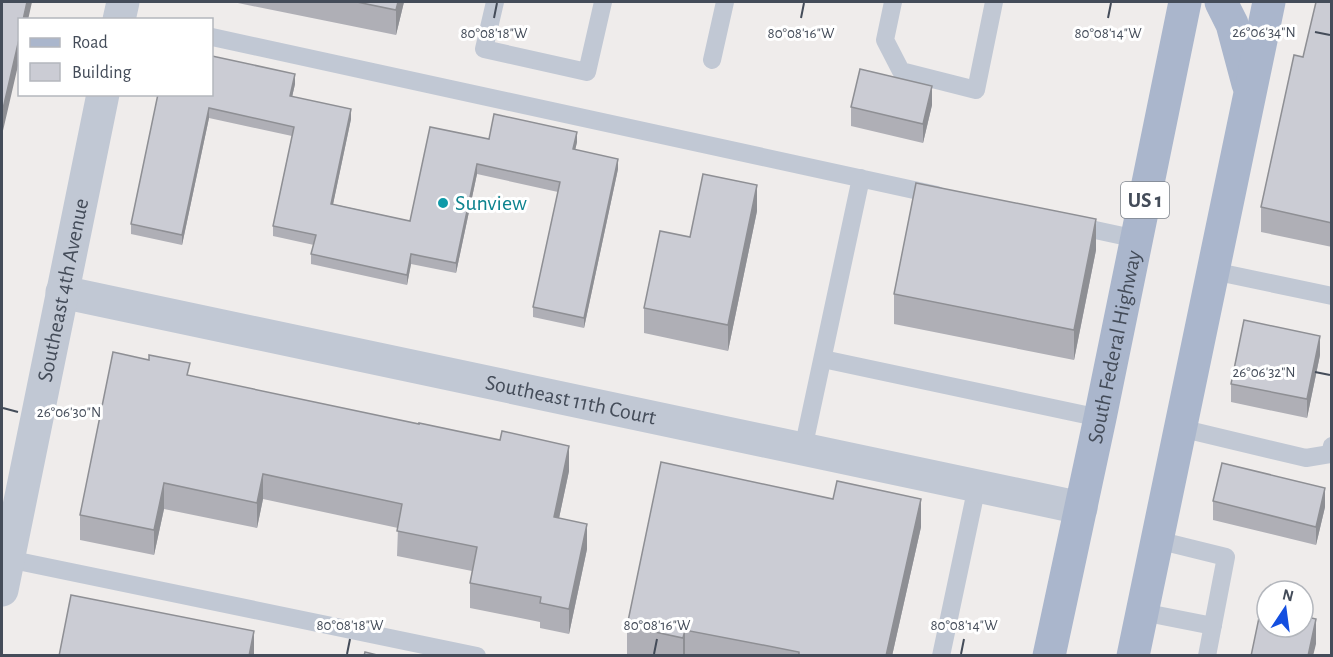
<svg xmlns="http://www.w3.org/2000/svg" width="1333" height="657" font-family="'Alegreya Sans',sans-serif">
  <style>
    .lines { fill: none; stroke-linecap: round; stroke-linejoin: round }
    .service { stroke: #c1c8d4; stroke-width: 18 }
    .minor { stroke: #c1c8d4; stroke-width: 33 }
    .primary { stroke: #aab6cc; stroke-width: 33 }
    .wall { fill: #afafb6 }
    .shaded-wall { fill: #8e8f94 }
    .building { fill: #cbccd4; stroke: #8e8f94; stroke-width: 1.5 }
    .ticks { fill: none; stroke: #444c59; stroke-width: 2 }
    .culture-dot { fill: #0f9aa8; stroke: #fff; stroke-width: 2 }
    .labels { text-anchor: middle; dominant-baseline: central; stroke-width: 6; stroke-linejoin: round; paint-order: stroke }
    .shield { fill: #fff; stroke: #7c828b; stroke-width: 1.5 }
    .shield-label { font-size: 21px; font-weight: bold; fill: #444c59 }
    .culture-label { font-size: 22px; fill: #0d838f; stroke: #fff; text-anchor: start }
    .street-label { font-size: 22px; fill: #444c59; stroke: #fff }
    .ticks-label { font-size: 15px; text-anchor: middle; fill: #444c59; stroke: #fff; stroke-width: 6; stroke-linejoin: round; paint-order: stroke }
  </style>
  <rect width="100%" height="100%" fill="#efeceb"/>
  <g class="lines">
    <path class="service" d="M495 2 484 49 587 72 603 2
      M893 2 885 40 901 71 976 90 994 2
      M212 37 937 195
      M712 60 725 2
      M1072 225 1137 239
      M1213 271 1332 296
      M823 359 1100 418
      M1180 428 1306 458 1330 454 1332 446
      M803 449 861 178
      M1157 540 1226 557 1207 656
      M8 559 477 656
      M1142 612 1213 626
      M941 656 977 486"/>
    <g class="minor">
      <path d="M119 20 123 2"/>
      <path id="s1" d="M62 292 1081 508"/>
      <path id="s2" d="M2 590 103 94"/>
    </g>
    <g class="primary">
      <path d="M1221 2 1232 24 1248 84"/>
      <path id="s3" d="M1049 656 1100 418 1185 2"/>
      <path d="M1133 656 1269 2"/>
    </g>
  </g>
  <path class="wall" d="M233 2H404L396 35Z
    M1332 2V247L1261 232V207L1303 57Z
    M295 84 292 97 351 119 333 204 410 221 489 139 577 142 575 150 618 169 584 328 533 317V307L558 192 477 174 456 273 411 264 407 285 311 264V254L314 245 273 236V226L292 136 209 118 182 245 131 234V224L158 94Z
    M932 105 923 143 851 126V107Z
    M757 211 728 351 644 333V308L690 237Z
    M1096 250 1074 360 894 324V294Z
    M1320 355 1307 418 1231 402V384Z
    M149 360 190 376 569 471 559 518 587 549 569 634 540 628V622L470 608V583L472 571 397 556 398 528 263 499 257 528 164 509 154 555 80 540V515Z
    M1213 501 1325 507 1316 545 1213 520Z
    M921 527 892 656H635L627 654V626Z"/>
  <path class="shaded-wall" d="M27 2H32L28 20H23Z
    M398 2H404L396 35V10Z
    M20 35V57L2 135V113Z
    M295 74V84L290 106V96Z
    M932 86V105L923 143V124Z
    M209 108V118L182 245V235Z
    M351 109V119L331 214V204Z
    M577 132V142L573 159V149Z
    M618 159V169L584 328V318Z
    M477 164V174L456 273V263Z
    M757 185V211L728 351V325Z
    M1096 219V250L1074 360V330Z
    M411 254V264L407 285V275Z
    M1320 336V355L1307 418V399Z
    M569 446V471L554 542V517Z
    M263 474V499L257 528V503Z
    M164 483V509L154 555V530Z
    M1325 488V507L1316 545V527Z
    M921 499V527L892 656H886Z
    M587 524V549L569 634V609Z
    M1316 619V644L1313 656H1308Z
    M685 630V656H683V638Z
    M254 631V656H249Z"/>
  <path class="building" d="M2 2H27L23 20H20V35L2 113Z
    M357 2H398L396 10Z
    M1316 2H1332V223L1261 207 1294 55 1303 57Z
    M212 56 295 74 290 96 351 109 331 204 410 221 430 127 489 139 494 114 577 132 573 149 618 159 584 318 533 307 560 182 477 164 456 263 411 254 407 275 311 254 316 235 273 226 294 127 209 108 182 235 131 224 158 94H212Z
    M860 69 932 86 923 124 851 107Z
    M703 174 757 185 728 325 644 308 660 231 690 237Z
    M916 183 1096 219 1074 330 894 294Z
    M1244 320 1320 336 1307 399 1231 384Z
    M113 352 149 360V355L190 363 187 375 419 424V423L500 440 502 431 569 446 554 517 587 524 569 609 540 603 541 597 470 583 477 547 397 531 402 504 263 474 257 503 164 483 154 530 80 515Z
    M661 462 833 499 837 481 921 499 886 656H799V652L685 630 683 638 627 626Z
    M1222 463 1325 488 1316 527 1213 501Z
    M71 595 254 631 249 656H59Z
    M1261 608 1267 609V627H1303V616L1316 619 1308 656H1251Z
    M365 652 381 656H364Z"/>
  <path class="ticks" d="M494 18 497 3M801 18 804 3M1108 18 1111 3M1315 32 1330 35M1315 372 1330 375M3 408 18 412M347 654 350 639M654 654 657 639M961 654 964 639"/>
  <circle class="culture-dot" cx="443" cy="203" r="6"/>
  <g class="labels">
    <rect class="shield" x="1121" y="182" width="48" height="36" rx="4.5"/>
    <g class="shield-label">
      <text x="1145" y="200">US 1</text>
    </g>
    <g class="culture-label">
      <text x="455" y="203">Sunview</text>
    </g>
    <g class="street-label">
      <text stroke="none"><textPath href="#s2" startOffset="306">Southeast 4th Avenue</textPath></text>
      <text stroke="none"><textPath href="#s3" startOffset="316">South Federal Highway</textPath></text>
      <text stroke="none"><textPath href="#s1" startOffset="520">Southeast 11th Court</textPath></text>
    </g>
  </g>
  <g class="ticks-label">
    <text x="1264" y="37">26°06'34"N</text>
    <text x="494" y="38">80°08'18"W</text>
    <text x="801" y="38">80°08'16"W</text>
    <text x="1108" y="38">80°08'14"W</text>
    <text x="1264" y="377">26°06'32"N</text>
    <text x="69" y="417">26°06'30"N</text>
    <text x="350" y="630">80°08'18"W</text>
    <text x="657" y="630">80°08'16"W</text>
    <text x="964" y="630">80°08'14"W</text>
  </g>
  <rect width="1333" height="657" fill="none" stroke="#444c59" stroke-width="6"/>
  <rect x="18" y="18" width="195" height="78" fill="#ffffff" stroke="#b4b7bd" stroke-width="1.5"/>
  <rect x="30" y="38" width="30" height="9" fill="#aab6cc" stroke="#b4b7bd" stroke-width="1.5"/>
  <text x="72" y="48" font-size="18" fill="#444c59">Road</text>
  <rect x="30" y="63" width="30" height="18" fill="#cbccd4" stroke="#b4b7bd" stroke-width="1.5"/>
  <text x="72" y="78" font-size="18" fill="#444c59">Building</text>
  <g transform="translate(1285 609) rotate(13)"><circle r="28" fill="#ffffff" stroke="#b4b7bd" stroke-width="1.5"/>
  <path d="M0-4.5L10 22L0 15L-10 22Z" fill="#144fe0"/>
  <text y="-9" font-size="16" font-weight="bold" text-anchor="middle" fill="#444c59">N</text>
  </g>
</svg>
